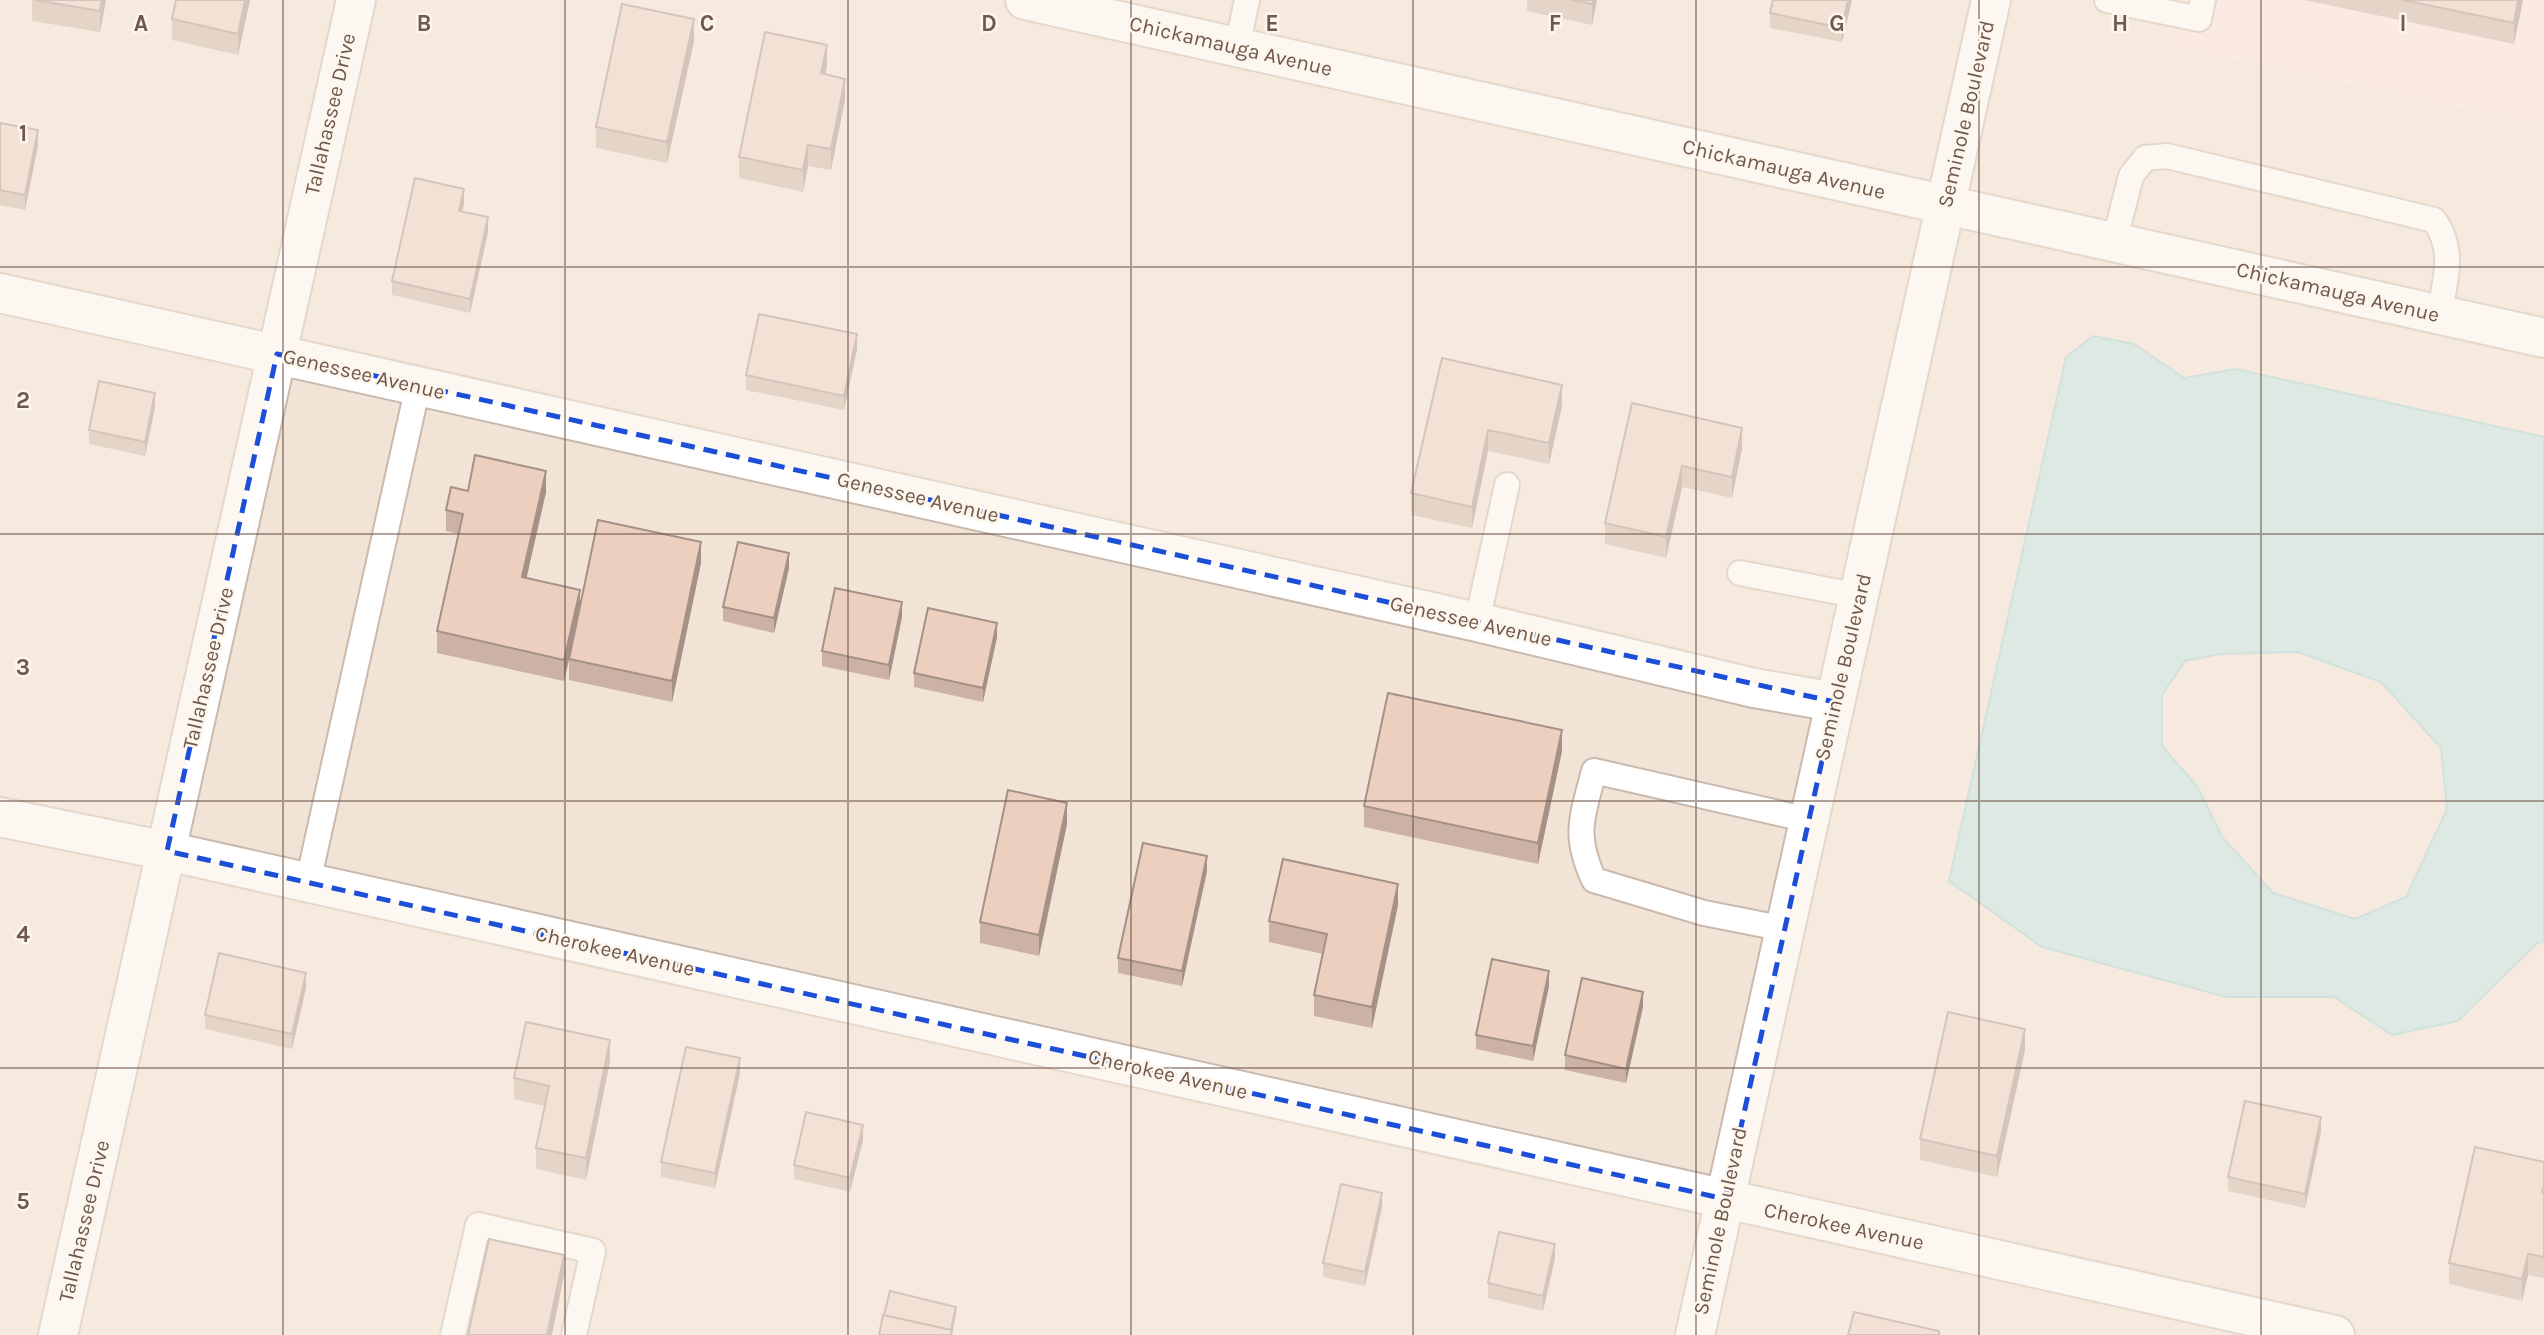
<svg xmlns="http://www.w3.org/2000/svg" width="2544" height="1335" font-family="Karla,sans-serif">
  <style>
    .residential { fill: #f1e3d5 }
    .commercial { fill: #fae2db }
    .water { fill: #bcdfe2; stroke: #a3cfd3; stroke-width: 2; fill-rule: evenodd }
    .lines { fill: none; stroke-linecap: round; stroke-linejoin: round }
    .service-casing { stroke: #cbb9ad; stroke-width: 28 }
    .minor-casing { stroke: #cbb9ad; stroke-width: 42 }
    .tertiary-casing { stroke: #cbb9ad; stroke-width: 42 }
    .service { stroke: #fff; stroke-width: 24 }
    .minor { stroke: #fff; stroke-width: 38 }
    .tertiary { stroke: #fff; stroke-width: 38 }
    .wall { fill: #ccb2a5 }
    .shaded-wall { fill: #a69186 }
    .building { fill: #edcfc0; stroke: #a69186; stroke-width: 2 }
    .marked { fill: none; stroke: #1d4ed8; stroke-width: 5; stroke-dasharray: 14 9; stroke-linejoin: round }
    .grid { fill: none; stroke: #71584d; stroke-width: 2; stroke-opacity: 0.55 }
    .labels { text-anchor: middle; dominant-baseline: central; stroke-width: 5; stroke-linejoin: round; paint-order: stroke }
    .street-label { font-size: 21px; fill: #71584d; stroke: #fdf6ec }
    .grid-label { font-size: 23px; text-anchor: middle; font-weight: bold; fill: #71584d; stroke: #fdf6ec; stroke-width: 5; stroke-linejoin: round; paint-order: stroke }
  </style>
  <rect width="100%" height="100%" fill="#faf1e6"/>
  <path class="residential" d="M0 0H2544V1335H0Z"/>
  <path class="commercial" d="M2184 0H2544V126L2175 47Z"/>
  <path class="water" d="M2093 336 2134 344 2184 378 2236 369 2544 437V942L2537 943 2458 1021 2392 1035 2334 997H2226L2042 947 1949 881 2066 357ZM2298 652 2381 682 2441 748 2447 809 2406 897 2355 919 2273 893 2223 838 2197 786 2162 746V695L2185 661 2220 654Z"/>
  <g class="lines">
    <g class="service-casing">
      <path id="service" d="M2107 0 2199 19 2203 0
        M1237 47 1247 0
        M2114 243 2131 176 2145 158 2167 156 2434 220C2456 250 2445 281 2439 315
        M1740 573 1859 596
        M1477 622 1507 485
        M308 882 418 386
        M1785 929 1704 913 1594 880C1573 834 1582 818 1594 771L1809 820
        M453 1335 478 1225 593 1251 574 1335"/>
    </g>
    <g class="minor-casing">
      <path id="minor" d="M1025 0 2544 338
        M0 293 1477 622 1754 688 1835 702
        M0 817 167 851 2335 1335
        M58 1335 356 0"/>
    </g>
    <g class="tertiary-casing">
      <path id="tertiary" d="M1695 1335 1991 0"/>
    </g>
    <use href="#service" class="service"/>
    <use href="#minor" class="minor"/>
    <use href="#tertiary" class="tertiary"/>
  </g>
  <path class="wall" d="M32 0H106L100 32 32 21Z
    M176 0H250L238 55 172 40V19Z
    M1527 0H1597L1592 25 1527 11Z
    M1773 0H1852L1842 42 1770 28V13Z
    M2304 0H2523L2514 44Z
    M694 41 667 163 596 148V127Z
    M827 66 825 74 845 100 831 170 808 166 803 192 739 178V157Z
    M0 123 38 145 25 210 0 205Z
    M464 203 462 212 488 232 470 313 392 295V281Z
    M857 349 844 410 746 390V375Z
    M1442 358 1562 406 1549 464 1488 451 1472 528 1411 515V493Z
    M1632 403 1742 449 1732 498 1682 487 1666 558 1605 544V523Z
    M155 407 145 456 89 444V430Z
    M468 491 546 492 526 578 580 608 701 563 672 702 569 680V660L564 681 437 653V631L459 534 446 531V510Z
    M789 568 774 633 723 621V607Z
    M902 617 889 680 822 666V651Z
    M997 637 983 702 914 687V673Z
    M1562 751 1538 864 1364 827V806Z
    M1067 824 1039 956 980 943V922Z
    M1207 871 1182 986 1118 973V958Z
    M1398 905 1372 1028 1314 1016V995L1323 954 1269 942V921Z
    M1549 986 1533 1061 1476 1049V1035Z
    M306 988 292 1049 205 1029V1015Z
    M1643 1007 1626 1083 1565 1070V1055Z
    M2025 1050 1997 1177 1920 1160V1139Z
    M610 1061 586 1180 536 1169V1148L544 1106 514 1099V1078Z
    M740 1073 715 1188 661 1177V1162Z
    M2321 1132 2305 1208 2228 1191V1177Z
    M863 1140 850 1192 794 1179V1165Z
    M2544 1162V1278L2528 1275 2522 1301 2449 1284V1263Z
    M1382 1207 1365 1286 1323 1277V1263Z
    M1555 1258 1543 1311 1488 1298V1283Z"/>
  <path class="shaded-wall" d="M102 0H106L100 32V11Z
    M245 0H250L238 55V34Z
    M1593 0H1597L1592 25V4Z
    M1848 0H1852L1842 42V28Z
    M2518 0H2523L2514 44V23Z
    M694 19V41L667 163V142Z
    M827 45V66L821 94V73Z
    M845 79V100L831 170V149Z
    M38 130V145L25 210V195Z
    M808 145V166L803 192V170Z
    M464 189V203L459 226V211Z
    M488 217V232L470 313V299Z
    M857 334V349L844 410V396Z
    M1562 385V406L1549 464V443Z
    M155 393V407L145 456V442Z
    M1742 428V449L1732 498V477Z
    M1488 430V451L1472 528V507Z
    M1682 466V487L1666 558V537Z
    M546 471V492L522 598V577Z
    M701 542V563L672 702V681Z
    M789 553V568L774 633V618Z
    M580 590V611L564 681V660Z
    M902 602V617L889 680V665Z
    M997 623V637L983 702V688Z
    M1562 730V751L1538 864V843Z
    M1067 803V824L1039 956V935Z
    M1207 856V871L1182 986V971Z
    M1398 884V905L1372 1028V1007Z
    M1549 971V986L1533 1061V1046Z
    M306 973V988L292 1049V1034Z
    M1643 992V1007L1626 1083V1069Z
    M2025 1029V1050L1997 1177V1156Z
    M610 1040V1061L586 1180V1158Z
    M740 1058V1073L715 1188V1173Z
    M2321 1117V1132L2305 1208V1194Z
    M863 1125V1140L850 1192V1178Z
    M1382 1193V1207L1365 1286V1272Z
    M1555 1244V1258L1543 1311V1296Z
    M2528 1254V1275L2522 1301V1279Z
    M564 1255V1276L552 1335H547Z
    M956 1307V1314L952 1335H950Z"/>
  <path class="building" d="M35 0H102L100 11Z
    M176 0H245L238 34 172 19Z
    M1572 0H1593L1592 4Z
    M1773 0H1848L1842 28 1770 13Z
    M2403 0H2518L2514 23Z
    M622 4 694 19 667 142 596 127Z
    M765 32 827 45 821 73 845 79 831 149 808 145 803 170 739 157Z
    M0 123 38 130 25 195 0 190Z
    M415 178 464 189 459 211 488 217 470 299 392 281Z
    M759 314 857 334 844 396 746 375Z
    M1442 358 1562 385 1549 443 1488 430 1472 507 1411 493Z
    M99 381 155 393 145 442 89 430Z
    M1632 403 1742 428 1732 477 1682 466 1666 537 1605 523Z
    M475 455 546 471 522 577 580 590 564 660 437 631 463 514 446 510 451 487 468 491Z
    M598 520 701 542 672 681 569 659Z
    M738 542 789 553 774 618 723 607Z
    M835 588 902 602 889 665 822 651Z
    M928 608 997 623 983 688 914 673Z
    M1388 693 1562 730 1538 843 1364 806Z
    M1008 790 1067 803 1039 935 980 922Z
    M1143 843 1207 856 1182 971 1118 958Z
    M1283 859 1398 884 1372 1007 1314 995 1327 934 1269 921Z
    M219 953 306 973 292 1034 205 1015Z
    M1492 959 1549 971 1533 1046 1476 1035Z
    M1582 978 1643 992 1626 1069 1565 1055Z
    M1948 1012 2025 1029 1997 1156 1920 1139Z
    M526 1022 610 1040 586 1158 536 1148 549 1086 514 1078Z
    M686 1047 740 1058 715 1173 661 1162Z
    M2245 1101 2321 1117 2305 1194 2228 1177Z
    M806 1112 863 1125 850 1178 794 1165Z
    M2475 1147 2544 1162V1185L2542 1192 2544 1193V1257L2528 1254 2522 1279 2449 1263Z
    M1341 1184 1382 1193 1365 1272 1323 1263Z
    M1499 1232 1555 1244 1543 1296 1488 1283Z
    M489 1239 564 1255 547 1335H468Z
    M890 1291 956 1307 951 1330 884 1315Z
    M1854 1312 1939 1331V1335H1848Z
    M883 1315 952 1330 951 1335H879Z"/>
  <path d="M0 0H2544V1335H0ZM277 354 1835 702 1725 1199 167 851Z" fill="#faf1e6" fill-opacity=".55" fill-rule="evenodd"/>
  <path class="marked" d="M277 354 1835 702 1725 1199 167 851Z"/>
  <path class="grid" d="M283 0V1335M565 0V1335M848 0V1335M1131 0V1335M1413 0V1335M1696 0V1335M1979 0V1335M2261 0V1335M0 267H2544M0 534H2544M0 801H2544M0 1068H2544"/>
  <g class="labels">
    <g class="street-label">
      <text transform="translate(1231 46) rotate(13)">Chickamauga Avenue</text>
      <text transform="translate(330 114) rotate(-77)">Tallahassee Drive</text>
      <text transform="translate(1966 114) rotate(-77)">Seminole Boulevard</text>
      <text transform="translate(1784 169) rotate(13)">Chickamauga Avenue</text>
      <text transform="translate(2338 292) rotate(13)">Chickamauga Avenue</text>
      <text transform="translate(364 374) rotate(13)">Genessee Avenue</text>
      <text transform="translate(918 497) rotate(13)">Genessee Avenue</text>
      <text transform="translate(1471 621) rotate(13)">Genessee Avenue</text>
      <text transform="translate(1843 667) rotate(-77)">Seminole Boulevard</text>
      <text transform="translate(208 668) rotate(-77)">Tallahassee Drive</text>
      <text transform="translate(615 951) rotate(13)">Cherokee Avenue</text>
      <text transform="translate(1168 1074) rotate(13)">Cherokee Avenue</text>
      <text transform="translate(84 1221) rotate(-77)">Tallahassee Drive</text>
      <text transform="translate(1720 1221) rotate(-78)">Seminole Boulevard</text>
      <text transform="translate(1844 1226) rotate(12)">Cherokee Avenue</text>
    </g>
  </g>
  <g class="grid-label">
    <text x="141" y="31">A</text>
    <text x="424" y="31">B</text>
    <text x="707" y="31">C</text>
    <text x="989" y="31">D</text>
    <text x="1272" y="31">E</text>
    <text x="1555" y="31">F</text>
    <text x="1837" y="31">G</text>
    <text x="2120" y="31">H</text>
    <text x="2403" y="31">I</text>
    <text x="23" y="141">1</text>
    <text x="23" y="408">2</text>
    <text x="23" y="675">3</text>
    <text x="23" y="942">4</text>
    <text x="23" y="1209">5</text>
  </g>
</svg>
